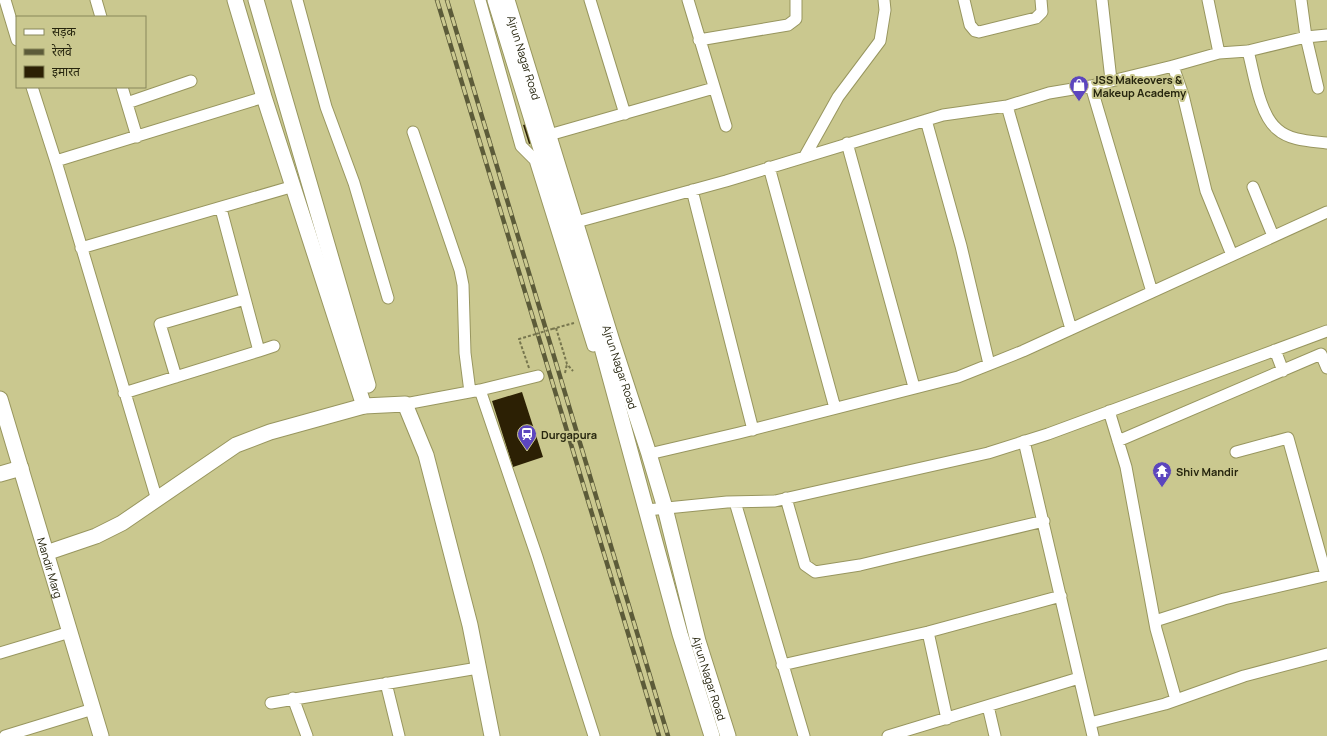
<svg xmlns="http://www.w3.org/2000/svg" width="1327" height="736" font-family="Manrope,'Noto Sans Devanagari',sans-serif">
  <style>
    .building { fill: #2c2004 }
    .lines { fill: none; stroke-linecap: round; stroke-linejoin: round }
    .street-casing { stroke: #98965f; stroke-width: 13 }
    .secondary-casing { stroke: #98965f; stroke-width: 17 }
    .path { stroke: #77764e; stroke-width: 2; stroke-dasharray: 3 2; stroke-linecap: butt }
    .street { stroke: #fff; stroke-width: 11 }
    .secondary { stroke: #fff; stroke-width: 15 }
    .rail-casing { stroke: #5c5b39; stroke-width: 4.5 }
    .rail { stroke: #cac88f; stroke-width: 3; stroke-dasharray: 9; stroke-linecap: butt }
    .path-bridge { stroke: #77764e; stroke-width: 2; stroke-dasharray: 3 2; stroke-linecap: butt }
    .labels { text-anchor: middle; dominant-baseline: central; stroke-width: 4; stroke-linejoin: round; paint-order: stroke }
    .street-label { font-size: 11px; fill: #26250e; stroke: #cac88f }
    .poi-label { font-size: 11px; font-weight: bold; fill: #26250e; stroke: #cac88f; text-anchor: start }
  </style>
  <rect width="100%" height="100%" fill="#cac88f"/>
  <path class="building" d="M530 123 535 142 529 144 523 125Z
    M522 392 543 457 513 467 492 401Z"/>
  <g class="lines">
    <g class="street-casing">
      <path id="street" d="M5 0 17 40
        M96 0 101 17
        M297 0 326 107 354 183 388 298
        M480 0 521 146 535 160 593 346
        M590 0 625 114
        M688 0 726 126
        M964 0 970 25 975 31 979 32 1036 18 1042 12 1041 0
        M1102 0 1111 80
        M1208 0 1219 53
        M1301 0 1306 37 1318 88
        M699 40 788 25 796 19V0
        M1248 51C1254 73 1259 114 1277 129 1290 141 1311 141 1327 143
        M1173 66 1183 95 1206 191 1232 255
        M1091 86 1152 292
        M32 87 57 165 157 500
        M122 87 137 137
        M127 103 191 81
        M1007 106 1071 329
        M926 120 961 246 989 364
        M413 132 460 270 463 285 465 353 470 392
        M549 135 714 88
        M847 143 914 387
        M805 156 838 97 880 41 885 10 884 0
        M56 161 264 97
        M769 167 835 408
        M1253 187 1273 236
        M692 190 753 430
        M569 224 726 181 943 115 1007 106 1049 93 1091 86 1173 66 1219 53 1248 51 1306 37 1327 35
        M81 248 294 186
        M1275 350 1283 371
        M259 351 274 346
        M176 377 160 324 245 299
        M480 390 538 376
        M124 393 259 351 221 209
        M405 404 480 390 537 557 594 736
        M1109 411 1126 467 1156 629 1176 700
        M1024 441 1093 736
        M1118 441 1321 354 1327 368
        M1236 452 1288 438 1326 575
        M649 454 739 433 958 377 1023 351 1327 212
        M786 498 805 565 815 572 860 565 1044 521
        M735 502 804 736
        M647 510 727 502 775 501 988 453 1048 434 1327 331
        M1155 621 1224 599 1327 575
        M928 632 947 719
        M0 653 70 632
        M782 665 928 632 1061 596
        M386 683 399 736
        M293 698 307 736
        M271 703 478 668
        M988 706 995 736
        M1090 723 1165 704 1244 676 1327 654
        M5 736 93 709
        M888 736 1079 678"/>
    </g>
    <g class="secondary-casing">
      <g id="secondary">
        <path d="M235 0 264 97 364 406"/>
        <path d="M256 0 368 385"/>
        <path d="M495 0 601 344 680 634 712 736"/>
        <path id="s1" d="M507 0 612 341 649 454 665 508 698 641 728 736"/>
        <path id="s2" d="M0 399 101 736"/>
        <path d="M0 474 21 468"/>
        <path d="M46 553 96 536 122 523 236 445 270 432 364 406 405 404 426 455 470 625 492 736"/>
      </g>
    </g>
    <path class="path" d="M556 328 567 364 573 371
      M552 329 574 323
      M529 368 519 339 536 334
      M565 373 567 364"/>
    <use href="#street" class="street"/>
    <use href="#secondary" class="secondary"/>
    <g class="rail-casing">
      <path id="rail" d="M437 0 659 736
        M447 0 668 736"/>
    </g>
    <use href="#rail" class="rail"/>
    <path class="path-bridge" d="M536 334 552 329"/>
  </g>
  <defs>
    <g id="shop-pin" transform="scale(1)"><path d="M0 17L-7.5 6A9.5 9.5 0 1 1 7.5 6Z" fill="#5c46be" stroke="#cac88f"/><path d="M-5-2.5h2.3a2.7 3.5 0 0 1 5.4 0H5L5.5 6h-11ZM-1.5-2.5h3a1.5 2.3 0 0 0-3 0Z" fill="#fff"/></g>
    <g id="station-pin" transform="scale(1)"><path d="M0 17L-7.5 6A9.5 9.5 0 1 1 7.5 6Z" fill="#5c46be" stroke="#cac88f"/><path d="M-3-6H3Q5-6 5-4V2Q5 4 3 4L4.5 6H3L1.5 4h-3L-3 6H-4.5L-3 4Q-5 4-5 2V-4Q-5-6-3-6ZM-3.5-4v3h7v-3ZM-3.5 1v1.5H-2V1ZM2 1v1.5H3.5V1Z" fill="#fff"/></g>
    <g id="temple-pin" transform="scale(1)"><path d="M0 17L-7.5 6A9.5 9.5 0 1 1 7.5 6Z" fill="#5c46be" stroke="#cac88f"/><path d="M0-6L5-2H3V0L6.5 2.5H4V6H1.5V3h-3V6H-4V2.5H-6.5L-3 0V-2H-5Z" fill="#fff"/></g>
  </defs>
  <g fill-rule="evenodd">
    <use href="#shop-pin" x="1079" y="85"/>
    <use href="#station-pin" x="527" y="434"/>
    <use href="#temple-pin" x="1162" y="471"/>
  </g>
  <g class="labels">
    <g class="street-label">
      <text stroke="none"><textPath href="#s1" startOffset="60">Ajrun Nagar Road</textPath></text>
      <text stroke="none"><textPath href="#s1" startOffset="384">Ajrun Nagar Road</textPath></text>
      <text stroke="none"><textPath href="#s2" startOffset="176">Mandir Marg</textPath></text>
      <text stroke="none"><textPath href="#s1" startOffset="708">Ajrun Nagar Road</textPath></text>
    </g>
    <g class="poi-label">
      <text x="1093" y="79">JSS Makeovers &amp;<tspan x="1093" dy="13">Makeup Academy</tspan></text>
      <text x="541" y="434">Durgapura</text>
      <text x="1176" y="471">Shiv Mandir</text>
    </g>
  </g>
  <rect x="16" y="16" width="130" height="72" fill="#cac88f" stroke="#88875b"/>
  <rect x="24" y="29" width="20" height="6" fill="#ffffff" stroke="#88875b"/>
  <text x="52" y="36" font-size="12" fill="#26250e">सड़क</text>
  <rect x="24" y="49" width="20" height="6" fill="#5c5b39" stroke="#88875b"/>
  <text x="52" y="56" font-size="12" fill="#26250e">रेलवे</text>
  <rect x="24" y="66" width="20" height="12" fill="#2c2004" stroke="#88875b"/>
  <text x="52" y="76" font-size="12" fill="#26250e">इमारत</text>
</svg>
